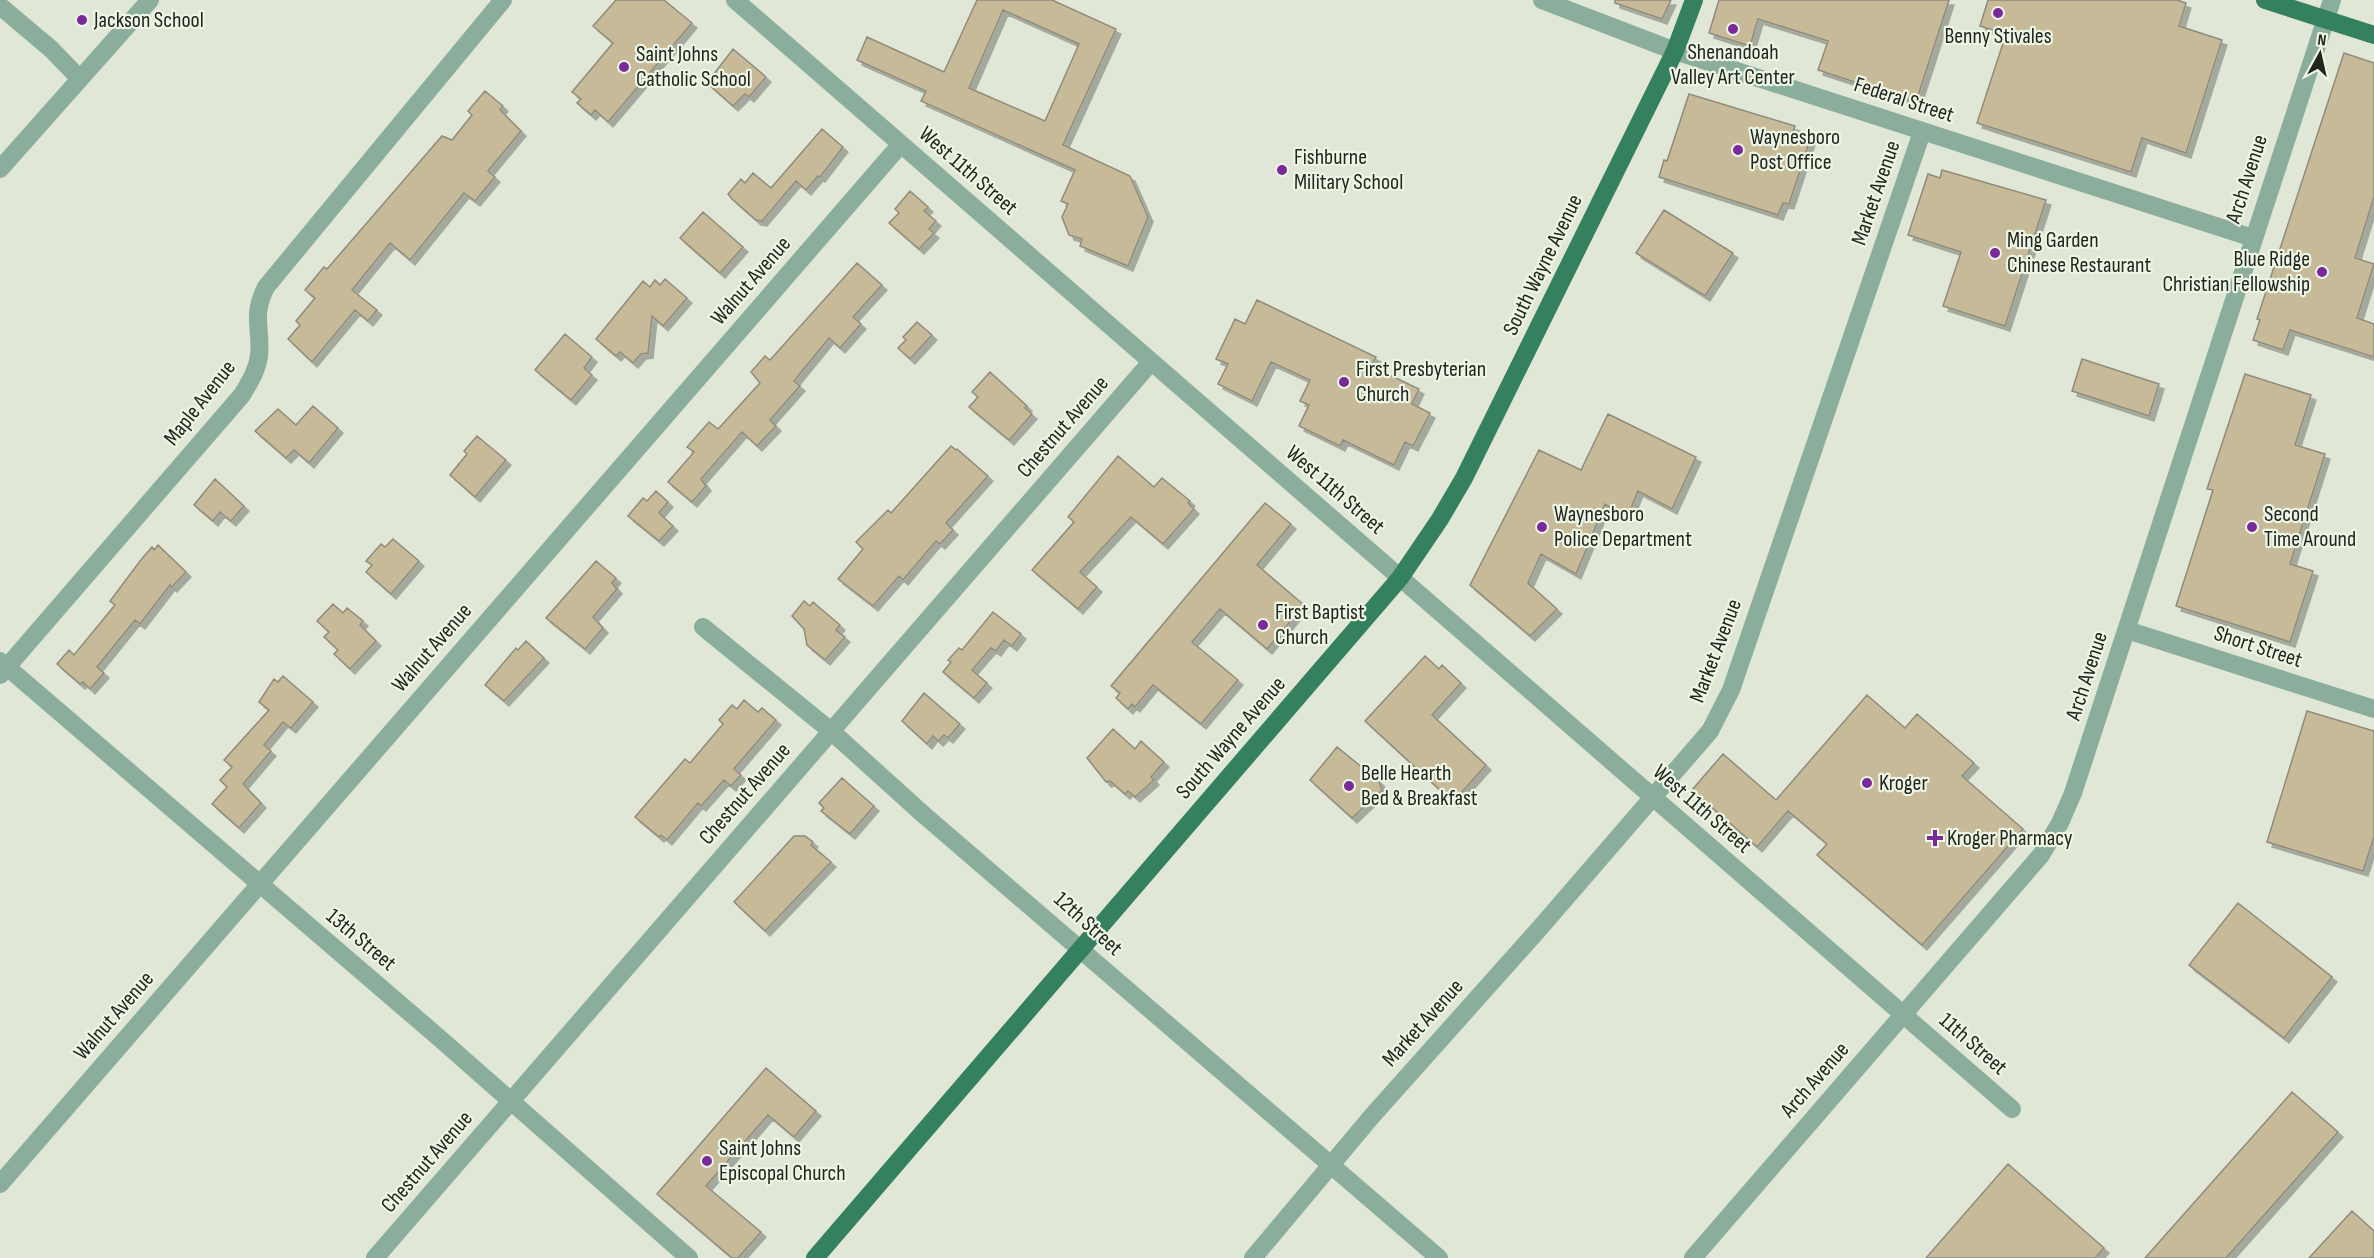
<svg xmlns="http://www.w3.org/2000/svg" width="2374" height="1258" font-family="'Sofia Sans Condensed',sans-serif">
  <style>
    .building { fill: #c6ba98; stroke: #908b7b; stroke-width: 1.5; fill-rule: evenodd; filter: url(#shadow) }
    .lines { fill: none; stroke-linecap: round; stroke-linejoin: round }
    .minor { stroke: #8aae9b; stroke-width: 18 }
    .major { stroke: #35805e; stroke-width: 18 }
    .poi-dot { fill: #78299a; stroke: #edf5e4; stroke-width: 2 }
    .labels { text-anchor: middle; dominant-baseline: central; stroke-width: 4.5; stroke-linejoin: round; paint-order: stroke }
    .poi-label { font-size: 22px; fill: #23251f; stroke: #edf5e4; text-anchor: start }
    .street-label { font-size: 22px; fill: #23251f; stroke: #edf5e4 }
  </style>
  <defs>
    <filter id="shadow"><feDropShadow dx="5" dy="5" stdDeviation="0" flood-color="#0004"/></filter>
  </defs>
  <rect width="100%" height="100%" fill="#e0e7d7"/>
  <path class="building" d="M616 0H664L692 23 608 122 595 110 591 115 577 103 581 99 572 92 613 43 593 26Z
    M977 0H1052L1116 29 1063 145 1130 176 1148 217 1128 266 1080 246 1082 239 1069 235 1062 217 1068 204 1061 201 1075 170 921 101 926 91 857 60 867 37 944 72ZM1003 10 1079 44 1045 121 969 88Z
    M1615 0H1671L1662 19 1615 3Z
    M1719 0H1949L1916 102 1818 70 1828 41 1758 19 1750 46 1709 33Z
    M1988 0H2177L2186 3 2179 26 2222 40 2186 153 2142 138 2131 172 1977 123 2006 34 1980 26Z
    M733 49 766 77 749 97 745 94 733 106 707 83Z
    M2344 53 2374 63V197L2355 258 2374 264 2357 318 2374 324V357L2290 330 2283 350 2253 340 2260 320 2257 319Z
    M485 91 503 106 500 110 521 131 488 171 495 177 475 201 464 193 410 260 390 243 352 290 377 310 368 321 355 310 312 362 288 339 300 325 296 321 315 298 305 290 324 267 327 269 442 136 452 140 472 115 468 111Z
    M1689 94 1795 126 1792 134 1810 140 1789 204 1783 203 1778 215 1659 177 1664 160 1667 161Z
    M822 129 843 147 820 177 818 176 806 190 796 181 762 221 756 220 732 199 728 194 741 179 745 183 753 173 771 188Z
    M1942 170 2046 200 2005 326 1943 306 1961 252 1908 235 1928 174 1940 178Z
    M910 191 928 207 924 211 936 221 929 229 934 233 919 249 889 223 899 213 895 209Z
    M1664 210 1733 253 1705 296 1636 253Z
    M703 212 743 247 720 273 680 238Z
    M857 263 882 285 853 317 861 324 840 348 829 338 794 381 800 386 770 420 776 426 757 446 742 432 701 479 706 486 692 502 668 482 694 452 687 447 709 422 718 429 760 383 751 372 765 356 770 360Z
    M665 279 687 298 663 326 652 316 648 353 641 354 633 363 620 352 616 356 596 339 643 281 650 287 655 280 660 285Z
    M1257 300 1376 357 1371 366 1419 389 1412 404 1430 413 1413 446 1405 442 1394 465 1343 440 1340 446 1299 426 1309 405 1300 401 1310 380 1271 362 1252 401 1218 384 1228 364 1216 359 1235 319 1245 324Z
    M917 322 932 335 910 359 898 348 906 340 903 337Z
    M565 334 592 357 584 368 592 375 571 400 535 370Z
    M2082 359 2159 384 2149 416 2072 391Z
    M990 372 1027 406 1025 408 1032 414 1009 440 969 407 978 397 972 392Z
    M2245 374 2311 395 2295 445 2325 454 2290 564 2313 571 2290 642 2176 606 2213 490 2207 489Z
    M313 406 338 428 309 463 294 450 286 458 255 431 278 409 296 425Z
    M1608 414 1696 457 1672 509 1638 491 1627 518 1605 504 1576 574 1541 554 1528 583 1557 609 1530 636 1470 585 1539 450 1581 470Z
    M477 436 506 460 475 497 450 475 467 454 464 451Z
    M951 446 956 450 957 449 988 476 946 523 953 530 940 544 936 541 903 580 899 576 873 606 838 579 863 549 856 542 888 510 891 513Z
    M1118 456 1154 487 1162 478 1190 501 1188 503 1194 509 1163 544 1131 517 1080 572 1097 587 1078 609 1032 570 1074 522 1068 517Z
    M215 479 244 506 231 521 220 512 213 521 194 505Z
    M656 491 668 502 659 513 673 526 659 541 628 516 643 498 647 501Z
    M1265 503 1291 524 1257 565 1304 605 1267 649 1220 609 1192 642 1238 680 1201 724 1153 685 1135 707 1132 704 1128 709 1116 698 1120 693 1111 686Z
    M393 539 419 561 391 594 366 572 372 565 366 561 381 544 385 547Z
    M158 545 186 572 172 587 170 585 140 624 135 620 97 667 104 673 90 689 83 682 80 684 57 664 69 650 74 655 115 605 110 601 140 561 152 547 154 550Z
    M596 561 616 578 612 583 617 589 593 617 603 628 585 649 546 618Z
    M804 601 810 606 813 602 840 625 836 630 845 637 825 660 807 645 804 629 792 616Z
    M333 604 343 613 347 608 363 621 360 625 376 641 350 669 334 654 338 650 324 637 329 632 317 621Z
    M993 612 1021 634 1012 646 1004 640 996 651 991 648 972 670 987 683 974 698 943 672 951 662 948 660 959 648 962 650Z
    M526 641 544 658 504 701 485 685 516 648 518 650Z
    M1425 656 1439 669 1442 665 1461 683 1432 715 1486 765 1453 802 1365 721Z
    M283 676 313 702 291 728 283 722 264 745 271 751 243 784 261 803 239 828 212 804 227 787 220 780 232 767 224 760 269 710 259 702 274 679 278 682Z
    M924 693 960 724 948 738 944 735 938 741 933 736 927 744 902 721Z
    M1867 695 1905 728 1917 714 1974 763 1962 776 2023 829 1922 945 1817 855 1827 844 1788 811 1757 847 1692 790 1723 754 1776 800Z
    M744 700 758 712 762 708 776 720 734 769 741 775 731 786 724 780 701 806 698 803 667 840 661 835 659 837 635 817 685 759 690 763 723 724 719 720 732 705 737 709Z
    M2307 711 2374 731V837L2363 871 2267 842Z
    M1113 729 1135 749 1141 741 1164 762 1151 777 1154 780 1135 797 1128 791 1125 794 1110 781 1106 782 1087 758Z
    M1337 747 1379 781 1382 790 1352 818 1310 780Z
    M842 778 874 806 850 834 821 811 824 808 819 803Z
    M794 836H805L813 842 811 845 831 862 765 931 734 902Z
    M2238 903 2332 977 2284 1038 2189 965Z
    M766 1068 816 1111 794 1137 768 1115 706 1186 761 1232 738 1258H732L657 1194Z
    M2292 1092 2338 1132 2226 1258H2145Z
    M2008 1164 2104 1248 2095 1258H1926Z
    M2352 1211 2374 1231V1258H2309Z"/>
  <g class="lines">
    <path class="minor" d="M735 0 2012 1109
      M1542 0 1675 51 2253 238
      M0 6 51 49 80 79
      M0 169 150 0
      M703 627 831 731 924 815 1439 1258
      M2127 630 2374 709
      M0 661 437 1036 689 1258
      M0 675 242 395C249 383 257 371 259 356 262 328 251 317 266 287L503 0
      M0 1184 901 144
      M375 1258 1151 362
      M1253 1258 1372 1116 1539 929 1710 731 1731 690 1922 132
      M1693 1258 2041 855 2060 823 2073 793 2332 0"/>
    <path class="major" d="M2265 0 2374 35
      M815 1258 1400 578 1440 519 1464 478 1675 51 1694 0"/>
  </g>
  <g class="poi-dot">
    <circle cx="1998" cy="13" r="6"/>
    <circle cx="82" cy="20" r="6"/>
    <circle cx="1733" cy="29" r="6"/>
    <circle cx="624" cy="67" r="6"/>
    <circle cx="1738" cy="150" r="6"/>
    <circle cx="1282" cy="170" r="6"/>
    <circle cx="1995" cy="253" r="6"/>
    <circle cx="2322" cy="272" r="6"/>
    <circle cx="1344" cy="382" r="6"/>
    <circle cx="1542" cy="527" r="6"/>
    <circle cx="2252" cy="527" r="6"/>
    <circle cx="1263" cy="625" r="6"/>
    <circle cx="1867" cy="783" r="6"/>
    <circle cx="1349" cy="786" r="6"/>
    <path d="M1932 829h6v6h6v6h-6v6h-6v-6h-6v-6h6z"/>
    <circle cx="707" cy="1161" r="6"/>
  </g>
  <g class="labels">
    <g class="poi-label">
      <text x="94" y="20">Jackson School</text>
      <text x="1998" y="36" text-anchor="middle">Benny Stivales</text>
      <text x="1733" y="52" text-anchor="middle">Shenandoah<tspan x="1733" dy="25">Valley Art Center</tspan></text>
      <text x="636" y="54">Saint Johns<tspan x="636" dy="25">Catholic School</tspan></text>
      <text x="1750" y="137">Waynesboro<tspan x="1750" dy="25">Post Office</tspan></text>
      <text x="1294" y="157">Fishburne<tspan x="1294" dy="25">Military School</tspan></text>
      <text x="2007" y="240">Ming Garden<tspan x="2007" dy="25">Chinese Restaurant</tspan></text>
      <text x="2310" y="259" text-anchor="end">Blue Ridge<tspan x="2310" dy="25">Christian Fellowship</tspan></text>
      <text x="1356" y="369">First Presbyterian<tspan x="1356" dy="25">Church</tspan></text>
      <text x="1554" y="514">Waynesboro<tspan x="1554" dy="25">Police Department</tspan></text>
      <text x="2264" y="514">Second<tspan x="2264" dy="25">Time Around</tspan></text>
      <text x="1275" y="612">First Baptist<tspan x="1275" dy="25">Church</tspan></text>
      <text x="1361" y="773">Belle Hearth<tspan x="1361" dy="25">Bed &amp; Breakfast</tspan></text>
      <text x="1879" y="783">Kroger</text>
      <text x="1947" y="838">Kroger Pharmacy</text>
      <text x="719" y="1148">Saint Johns<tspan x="719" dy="25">Episcopal Church</tspan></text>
    </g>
    <g class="street-label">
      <text transform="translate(1904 100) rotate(18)">Federal Street</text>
      <text transform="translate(968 171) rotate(41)">West 11th Street</text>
      <text transform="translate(2247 179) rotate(-72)">Arch Avenue</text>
      <text transform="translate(1876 193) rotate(-71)">Market Avenue</text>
      <text transform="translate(1543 265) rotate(-64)">South Wayne Avenue</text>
      <text transform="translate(751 281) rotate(-49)">Walnut Avenue</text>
      <text transform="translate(200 403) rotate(-52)">Maple Avenue</text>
      <text transform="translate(1063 427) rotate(-49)">Chestnut Avenue</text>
      <text transform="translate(1335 490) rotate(41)">West 11th Street</text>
      <text transform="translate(2258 647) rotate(18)">Short Street</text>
      <text transform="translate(432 648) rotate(-49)">Walnut Avenue</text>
      <text transform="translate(1716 651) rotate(-69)">Market Avenue</text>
      <text transform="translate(2087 676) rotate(-72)">Arch Avenue</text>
      <text transform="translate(1231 738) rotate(-49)">South Wayne Avenue</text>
      <text transform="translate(745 794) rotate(-49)">Chestnut Avenue</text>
      <text transform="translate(1702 809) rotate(41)">West 11th Street</text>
      <text transform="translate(1088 924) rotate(42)">12th Street</text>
      <text transform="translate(361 940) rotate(40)">13th Street</text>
      <text transform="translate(114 1016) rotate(-49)">Walnut Avenue</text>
      <text transform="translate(1423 1023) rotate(-48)">Market Avenue</text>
      <text transform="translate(1973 1044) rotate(41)">11th Street</text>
      <text transform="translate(1815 1080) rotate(-49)">Arch Avenue</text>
      <text transform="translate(427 1162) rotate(-49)">Chestnut Avenue</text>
    </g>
  </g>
  <g transform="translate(2320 54) rotate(8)" stroke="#edf5e4" stroke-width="4.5" paint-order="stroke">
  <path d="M0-4.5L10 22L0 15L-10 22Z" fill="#23251f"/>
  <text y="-9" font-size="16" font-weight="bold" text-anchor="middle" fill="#23251f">N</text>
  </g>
</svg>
